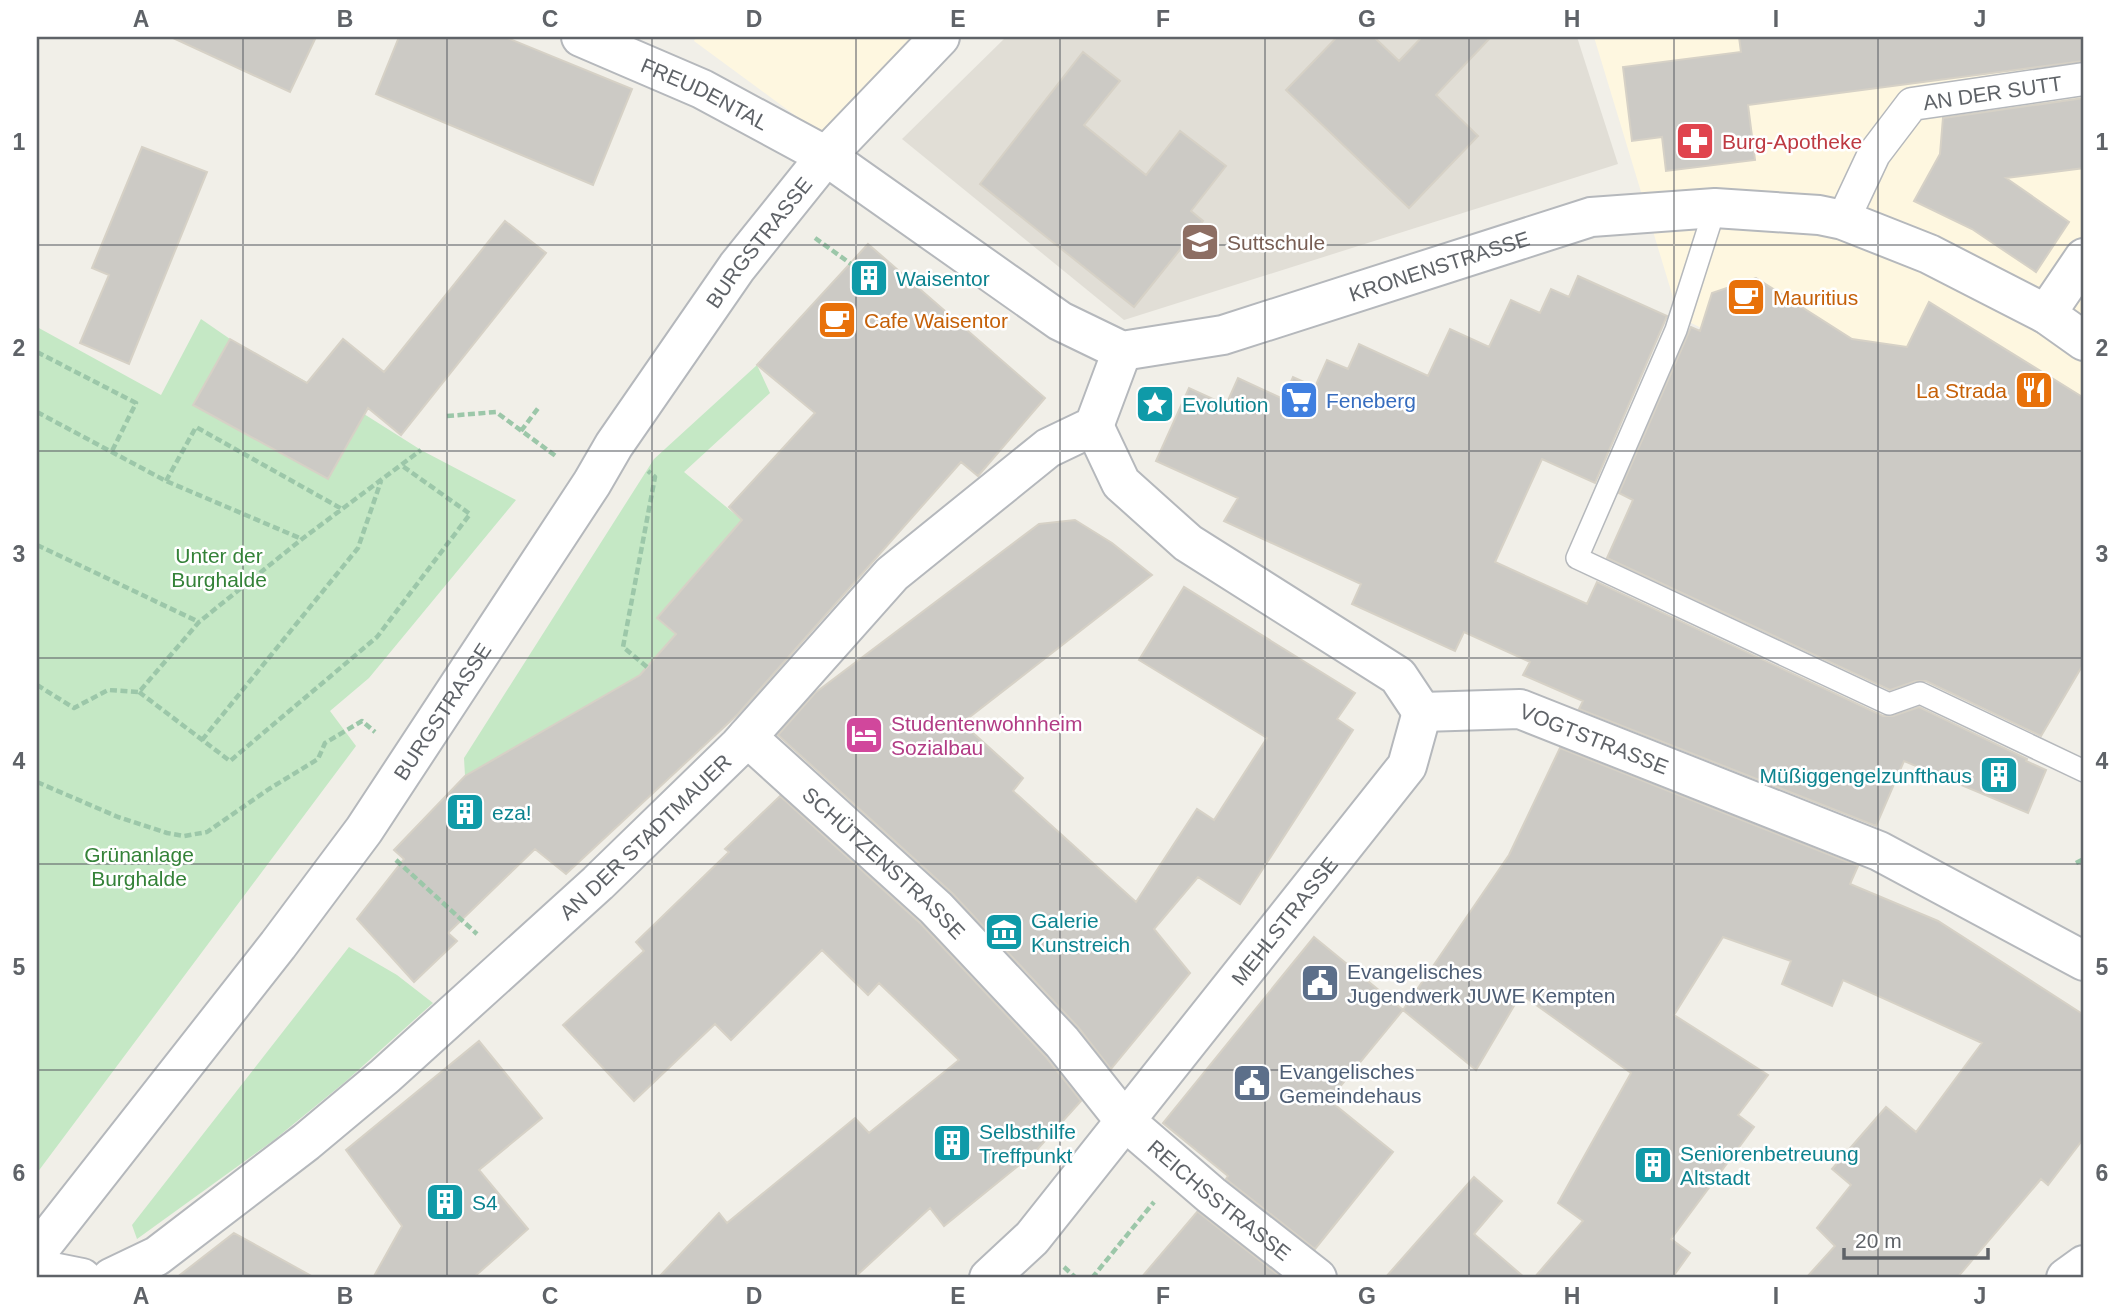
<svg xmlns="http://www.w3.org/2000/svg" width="2121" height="1315" font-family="Helvetica,sans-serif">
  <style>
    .commercial { fill: #fef7e0 }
    .education { fill: #e1ded6 }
    .green { fill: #c5e8c5 }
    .building { fill: #cccac5; stroke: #d6d1c6; stroke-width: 2 }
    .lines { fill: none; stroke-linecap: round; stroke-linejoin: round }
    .service-casing { stroke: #b5b8bc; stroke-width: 24 }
    .pedestrian-casing { stroke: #b5b8bc; stroke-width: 35 }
    .minor-casing { stroke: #b5b8bc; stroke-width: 42 }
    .tertiary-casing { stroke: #b5b8bc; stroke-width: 42 }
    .path { stroke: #9cc7a9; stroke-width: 4.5; stroke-dasharray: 7 3.5; stroke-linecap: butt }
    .service { stroke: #fff; stroke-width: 21 }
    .pedestrian { stroke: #fff; stroke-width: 32 }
    .minor { stroke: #fff; stroke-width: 38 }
    .tertiary { stroke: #fff; stroke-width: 38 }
    .grid { fill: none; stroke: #5f6368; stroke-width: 2; stroke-opacity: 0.55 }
    .labels { text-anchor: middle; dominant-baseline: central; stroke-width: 5; stroke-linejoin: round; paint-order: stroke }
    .street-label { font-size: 21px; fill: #5f6368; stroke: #fff }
    .health-label { font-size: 21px; fill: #be3a42; stroke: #fff; text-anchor: start }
    .education-label { font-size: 21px; fill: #785e54; stroke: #fff; text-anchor: start }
    .culture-label { font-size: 21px; fill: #0d838f; stroke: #fff; text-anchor: start }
    .food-label { font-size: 21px; fill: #c56008; stroke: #fff; text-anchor: start }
    .shop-label { font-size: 21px; fill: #366cbe; stroke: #fff; text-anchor: start }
    .park-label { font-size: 21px; fill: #348238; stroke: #fff }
    .hotel-label { font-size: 21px; fill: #b23c85; stroke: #fff; text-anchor: start }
    .service-label { font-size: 21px; fill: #4e5e75; stroke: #fff; text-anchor: start }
    .neatline { fill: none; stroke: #5f6368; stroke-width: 2.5 }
    .grid-label { font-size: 23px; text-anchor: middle; font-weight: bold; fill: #5f6368 }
  </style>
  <rect width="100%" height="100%" fill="#f1efe8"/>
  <path class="commercial" d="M696 37H919L823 136 694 41Z
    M1594 37H2084V516L1679 317Z"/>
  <path class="education" d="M1006 37H1577L1618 164 1124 320 902 139Z"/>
  <path class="green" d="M201 319 230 339 364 414 421 450 516 500 369 678 330 711 356 746 37 1173V327L161 395Z
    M757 365 770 393 684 472 742 520 657 617 676 634 640 675 465 776 464 758 654 459Z
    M349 947 397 975 433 1003 345 1082 274 1140 137 1239 132 1225Z"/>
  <path class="building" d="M171 37H316L290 92Z
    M399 37H505L632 89 593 185 376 94Z
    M1337 37H1374L1399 61 1422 37H1491L1436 95 1478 136 1409 208 1286 90Z
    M1739 37H2084V61L1748 105 1755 160 1666 171 1662 137 1632 141 1623 67 1741 52Z
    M1083 52 1120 81 1084 125 1146 175 1180 131 1226 166 1191 211 1203 221 1134 307 980 184Z
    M2084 98V168L2006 178 2069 222 2036 272 1972 229 1914 201 1940 154 1943 118Z
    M142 147 207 172 129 364 80 343 109 275 92 268Z
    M505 221 546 253 401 435 368 408 328 479 193 405 230 339 307 383 343 339 384 372Z
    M868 244 1045 398 978 476 961 462 738 714 566 874 535 849 448 933 457 941 414 982 357 919 404 859 394 850 465 776 640 675 676 634 657 618 742 520 729 507 815 413 757 365Z
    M1578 276 1667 316 1595 483 1542 459 1495 562 1587 604 1597 582 1883 716H1893L1919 707 2027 759 2026 761 2046 770 2028 813 1904 761 1876 826 1579 709 1583 701 1523 675 1530 662 1464 632 1455 651 1352 604 1361 584 1224 521 1238 498 1156 461 1189 388 1226 405 1238 378 1283 399 1293 377 1315 387 1327 360 1348 369 1359 344 1428 376 1450 329 1489 347 1511 300 1540 313 1551 289 1569 297Z
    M1756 278 1852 339 1907 347 1929 302 2084 398V663L2041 736 1926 681H1916L1890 690 1607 558 1633 500 1619 493 1691 327 1700 331 1712 293Z
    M1075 520 1112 543 1152 575 962 723 1023 778 1013 791 1136 902 1197 809 1214 820 1267 738 1139 660 1184 587 1355 693 1337 719 1353 730 1240 904 1198 877 1154 929 1190 973 1111 1069 1078 1027 952 893 778 735 815 693 1039 524Z
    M1560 748 1858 866 1850 884 1938 921 2084 1015V1138L2048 1185 2041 1179 1957 1278H1806L1835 1246 1817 1228 1851 1185 1832 1169 1886 1107 1916 1132 1982 1043 1843 980 1832 1006 1782 984 1791 961 1723 937 1674 1015 1768 1075 1738 1115 1754 1127 1671 1239 1690 1253 1672 1278H1534L1583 1221 1558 1203 1631 1073 1521 994 1476 1070 1403 1010 1509 855Z
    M780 796 921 924 1045 1056 1081 1101 1034 1153 944 1226 930 1208 854 1278H658L719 1213 727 1223 855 1118 869 1133 959 1060 879 983 868 995 822 950 731 1040 715 1024 634 1101 563 1025 644 951 636 942 729 852 725 849Z
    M1314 937 1403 1010 1329 1100 1393 1152 1315 1249 1226 1179 1228 1176 1163 1123Z
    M479 1041 542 1118 479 1170 528 1229 473 1278H373L402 1226 346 1150Z
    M1474 1177 1502 1201 1474 1234 1525 1278H1385Z
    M1197 1212H1198L1282 1278H1141Z
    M234 1233 315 1278H176Z"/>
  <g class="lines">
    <g class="service-casing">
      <path id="service" d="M1715 208 1676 330 1577 558 1889 704 1920 693 2084 771"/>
    </g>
    <g class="pedestrian-casing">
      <g id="pedestrian">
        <path id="s1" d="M1843 220 1874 154 1912 104 2084 79"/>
      </g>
    </g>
    <g class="minor-casing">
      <g id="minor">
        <path id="s2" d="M581 37 702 89 826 156 1060 321 1122 351 1223 335 1591 217 1715 208 1819 215 1843 220 1929 254 2046 314 2084 341"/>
        <path d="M2046 314 2084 258"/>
        <path d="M1094 426 1121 483 1188 543 1398 676 1422 712"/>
        <path id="s3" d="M1422 712 1520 709 1879 851 2084 961"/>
        <path id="s4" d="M747 737 936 908 1062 1042 1124 1120 1211 1195 1317 1278"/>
        <path d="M37 1269 82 1278"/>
        <path id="s5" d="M111 1278 157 1256 306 1142 385 1076 598 883 739 746 892 574 1048 448 1094 426 1122 351"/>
        <path id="s6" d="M989 1278 1032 1238 1407 766 1422 712"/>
        <path d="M2066 1278 2084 1265"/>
      </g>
    </g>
    <g class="tertiary-casing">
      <g id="tertiary">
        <path id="s7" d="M37 1252 278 945 364 830 592 483 614 445 737 267 826 156 940 37"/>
      </g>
    </g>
    <path class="path" d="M815 238 851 264
      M37 352 136 403 111 453
      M37 412 166 481 302 539
      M447 416 496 412 557 457
      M521 431 539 407
      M166 481 196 427 342 509
      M37 545 199 622
      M647 667 623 647 655 477 648 471
      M37 685 74 708 108 690 139 692 199 622 302 539 421 450
      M139 692 230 761 377 637 470 514 401 465
      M202 740 358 548 381 481
      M37 782 118 817 167 833 184 836 207 832 269 789 318 759 325 743 362 721 375 732
      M396 860 477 934
      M2076 863 2084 859
      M1064 1267 1076 1278
      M1092 1278 1154 1202"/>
    <use href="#service" class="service"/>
    <use href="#pedestrian" class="pedestrian"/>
    <use href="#minor" class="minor"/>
    <use href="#tertiary" class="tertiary"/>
  </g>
  <path class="grid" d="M243 37V1278M447 37V1278M652 37V1278M856 37V1278M1060 37V1278M1265 37V1278M1469 37V1278M1674 37V1278M1878 37V1278M37 245H2084M37 451H2084M37 658H2084M37 864H2084M37 1070H2084"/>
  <defs>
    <g id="pharmacy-square" transform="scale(2.0125)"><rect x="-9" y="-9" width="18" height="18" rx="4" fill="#e0444e" stroke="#fff"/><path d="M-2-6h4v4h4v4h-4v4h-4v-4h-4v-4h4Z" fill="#fff"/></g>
    <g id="school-square" transform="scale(2.0125)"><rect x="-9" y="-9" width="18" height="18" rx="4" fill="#8d6e63" stroke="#fff"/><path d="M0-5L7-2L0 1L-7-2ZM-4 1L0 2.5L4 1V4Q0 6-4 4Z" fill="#fff"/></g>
    <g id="building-square" transform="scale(2.0125)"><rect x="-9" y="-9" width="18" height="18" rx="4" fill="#0f9aa8" stroke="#fff"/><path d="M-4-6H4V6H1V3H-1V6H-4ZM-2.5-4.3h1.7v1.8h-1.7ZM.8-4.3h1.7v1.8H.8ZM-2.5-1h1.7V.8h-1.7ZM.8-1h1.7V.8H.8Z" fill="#fff"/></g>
    <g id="cafe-square" transform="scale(2.0125)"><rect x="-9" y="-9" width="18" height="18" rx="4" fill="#e8710a" stroke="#fff"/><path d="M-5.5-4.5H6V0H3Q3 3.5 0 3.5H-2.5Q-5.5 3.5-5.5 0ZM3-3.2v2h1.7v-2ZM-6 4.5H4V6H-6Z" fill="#fff"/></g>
    <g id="restaurant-square" transform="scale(2.0125)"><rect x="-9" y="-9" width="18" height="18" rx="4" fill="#e8710a" stroke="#fff"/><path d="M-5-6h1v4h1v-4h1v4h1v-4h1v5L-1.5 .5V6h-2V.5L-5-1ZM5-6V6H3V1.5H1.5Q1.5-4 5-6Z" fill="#fff"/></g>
    <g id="supermarket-square" transform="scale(2.0125)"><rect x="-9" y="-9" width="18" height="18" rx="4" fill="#3f7fe0" stroke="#fff"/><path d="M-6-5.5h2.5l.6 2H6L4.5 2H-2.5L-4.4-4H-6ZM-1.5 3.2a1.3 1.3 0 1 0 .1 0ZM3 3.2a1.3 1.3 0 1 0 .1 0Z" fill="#fff"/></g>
    <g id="sight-square" transform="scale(2.0125)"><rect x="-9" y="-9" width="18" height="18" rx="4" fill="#0f9aa8" stroke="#fff"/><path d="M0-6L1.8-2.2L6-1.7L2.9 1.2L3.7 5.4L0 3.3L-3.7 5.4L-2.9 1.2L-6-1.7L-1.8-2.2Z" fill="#fff"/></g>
    <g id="hotel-square" transform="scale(2.0125)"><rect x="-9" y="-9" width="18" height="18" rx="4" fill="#d1479c" stroke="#fff"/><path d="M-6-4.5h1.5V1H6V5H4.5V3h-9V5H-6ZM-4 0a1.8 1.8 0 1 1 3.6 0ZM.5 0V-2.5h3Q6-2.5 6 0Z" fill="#fff"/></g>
    <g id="museum-square" transform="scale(2.0125)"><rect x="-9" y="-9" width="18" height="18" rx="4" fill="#0f9aa8" stroke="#fff"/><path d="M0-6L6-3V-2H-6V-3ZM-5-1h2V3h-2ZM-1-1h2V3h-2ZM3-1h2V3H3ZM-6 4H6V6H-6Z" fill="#fff"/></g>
    <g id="civic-square" transform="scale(2.0125)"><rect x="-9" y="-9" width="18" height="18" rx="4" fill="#5c6f8a" stroke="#fff"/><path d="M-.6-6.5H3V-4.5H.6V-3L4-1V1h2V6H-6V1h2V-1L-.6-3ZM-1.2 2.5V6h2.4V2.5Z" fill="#fff"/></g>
  </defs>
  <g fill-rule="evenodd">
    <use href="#pharmacy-square" x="1695" y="141"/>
    <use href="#school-square" x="1200" y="242"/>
    <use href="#building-square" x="869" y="278"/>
    <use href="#cafe-square" x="1746" y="297"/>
    <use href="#cafe-square" x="837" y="320"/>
    <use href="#restaurant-square" x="2034" y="390"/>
    <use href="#supermarket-square" x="1299" y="400"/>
    <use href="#sight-square" x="1155" y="404"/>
    <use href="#hotel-square" x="864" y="735"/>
    <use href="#building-square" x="1999" y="775"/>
    <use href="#building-square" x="465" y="812"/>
    <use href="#museum-square" x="1004" y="932"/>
    <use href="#civic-square" x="1320" y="983"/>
    <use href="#civic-square" x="1252" y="1083"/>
    <use href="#building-square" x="952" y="1143"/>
    <use href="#building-square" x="1653" y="1165"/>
    <use href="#building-square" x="445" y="1202"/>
  </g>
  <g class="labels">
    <g class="street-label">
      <text stroke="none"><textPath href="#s1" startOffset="217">AN DER SUTT</textPath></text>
      <text stroke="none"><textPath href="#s2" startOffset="136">FREUDENTAL</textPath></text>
      <text stroke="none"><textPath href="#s7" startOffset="1242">BURGSTRASSE</textPath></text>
      <text stroke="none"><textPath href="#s2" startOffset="957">KRONENSTRASSE</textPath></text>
      <text stroke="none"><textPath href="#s7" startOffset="676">BURGSTRASSE</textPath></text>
      <text stroke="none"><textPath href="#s3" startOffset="178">VOGTSTRASSE</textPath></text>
      <text stroke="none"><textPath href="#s5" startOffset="695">AN DER STADTMAUER</textPath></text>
      <text stroke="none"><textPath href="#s4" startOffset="186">SCHÜTZENSTRASSE</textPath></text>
      <text stroke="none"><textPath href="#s6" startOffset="464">MEHLSTRASSE</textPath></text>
      <text stroke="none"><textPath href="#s4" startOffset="663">REICHSSTRASSE</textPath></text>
    </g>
    <g class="health-label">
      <text x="1722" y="141">Burg-Apotheke</text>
    </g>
    <g class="education-label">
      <text x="1227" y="242">Suttschule</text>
    </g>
    <g class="culture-label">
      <text x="896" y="278">Waisentor</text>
      <text x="1182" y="404">Evolution</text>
      <text x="1972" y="775" text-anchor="end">Müßiggengelzunfthaus</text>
      <text x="492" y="812">eza!</text>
      <text x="1031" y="920">Galerie<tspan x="1031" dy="24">Kunstreich</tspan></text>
      <text x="979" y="1131">Selbsthilfe<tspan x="979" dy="24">Treffpunkt</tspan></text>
      <text x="1680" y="1153">Seniorenbetreuung<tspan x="1680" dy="24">Altstadt</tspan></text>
      <text x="472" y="1202">S4</text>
    </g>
    <g class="food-label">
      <text x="1773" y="297">Mauritius</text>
      <text x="864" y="320">Cafe Waisentor</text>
      <text x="2007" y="390" text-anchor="end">La Strada</text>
    </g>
    <g class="shop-label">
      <text x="1326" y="400">Feneberg</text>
    </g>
    <g class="park-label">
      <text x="219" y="555">Unter der<tspan x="219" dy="24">Burghalde</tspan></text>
      <text x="139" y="854">Grünanlage<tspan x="139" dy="24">Burghalde</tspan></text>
    </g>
    <g class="hotel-label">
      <text x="891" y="723">Studentenwohnheim<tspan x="891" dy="24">Sozialbau</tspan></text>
    </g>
    <g class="service-label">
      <text x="1347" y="971">Evangelisches<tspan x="1347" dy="24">Jugendwerk JUWE Kempten</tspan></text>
      <text x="1279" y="1071">Evangelisches<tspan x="1279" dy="24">Gemeindehaus</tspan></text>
    </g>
  </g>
  <rect width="2121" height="1315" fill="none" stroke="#ffffff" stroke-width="77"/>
  <path d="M1844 1248v10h144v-10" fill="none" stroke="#5f6368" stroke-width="3.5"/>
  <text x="1855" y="1248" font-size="21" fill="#5f6368" stroke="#ffffff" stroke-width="5" paint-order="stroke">20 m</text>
  <rect x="38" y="38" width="2044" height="1238" class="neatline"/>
  <g class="grid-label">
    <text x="141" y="27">A</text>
    <text x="345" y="27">B</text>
    <text x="550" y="27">C</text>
    <text x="754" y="27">D</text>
    <text x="958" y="27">E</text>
    <text x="1163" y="27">F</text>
    <text x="1367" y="27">G</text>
    <text x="1572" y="27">H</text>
    <text x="1776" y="27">I</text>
    <text x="1980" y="27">J</text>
    <text x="19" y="150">1</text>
    <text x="2102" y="150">1</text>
    <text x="19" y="356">2</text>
    <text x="2102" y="356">2</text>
    <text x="19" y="562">3</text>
    <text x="2102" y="562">3</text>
    <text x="19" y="769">4</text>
    <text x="2102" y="769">4</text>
    <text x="19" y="975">5</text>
    <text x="2102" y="975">5</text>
    <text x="19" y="1181">6</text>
    <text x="2102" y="1181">6</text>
    <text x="141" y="1304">A</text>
    <text x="345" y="1304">B</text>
    <text x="550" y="1304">C</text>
    <text x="754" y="1304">D</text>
    <text x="958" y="1304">E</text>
    <text x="1163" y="1304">F</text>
    <text x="1367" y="1304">G</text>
    <text x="1572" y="1304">H</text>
    <text x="1776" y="1304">I</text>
    <text x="1980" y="1304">J</text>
  </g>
</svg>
